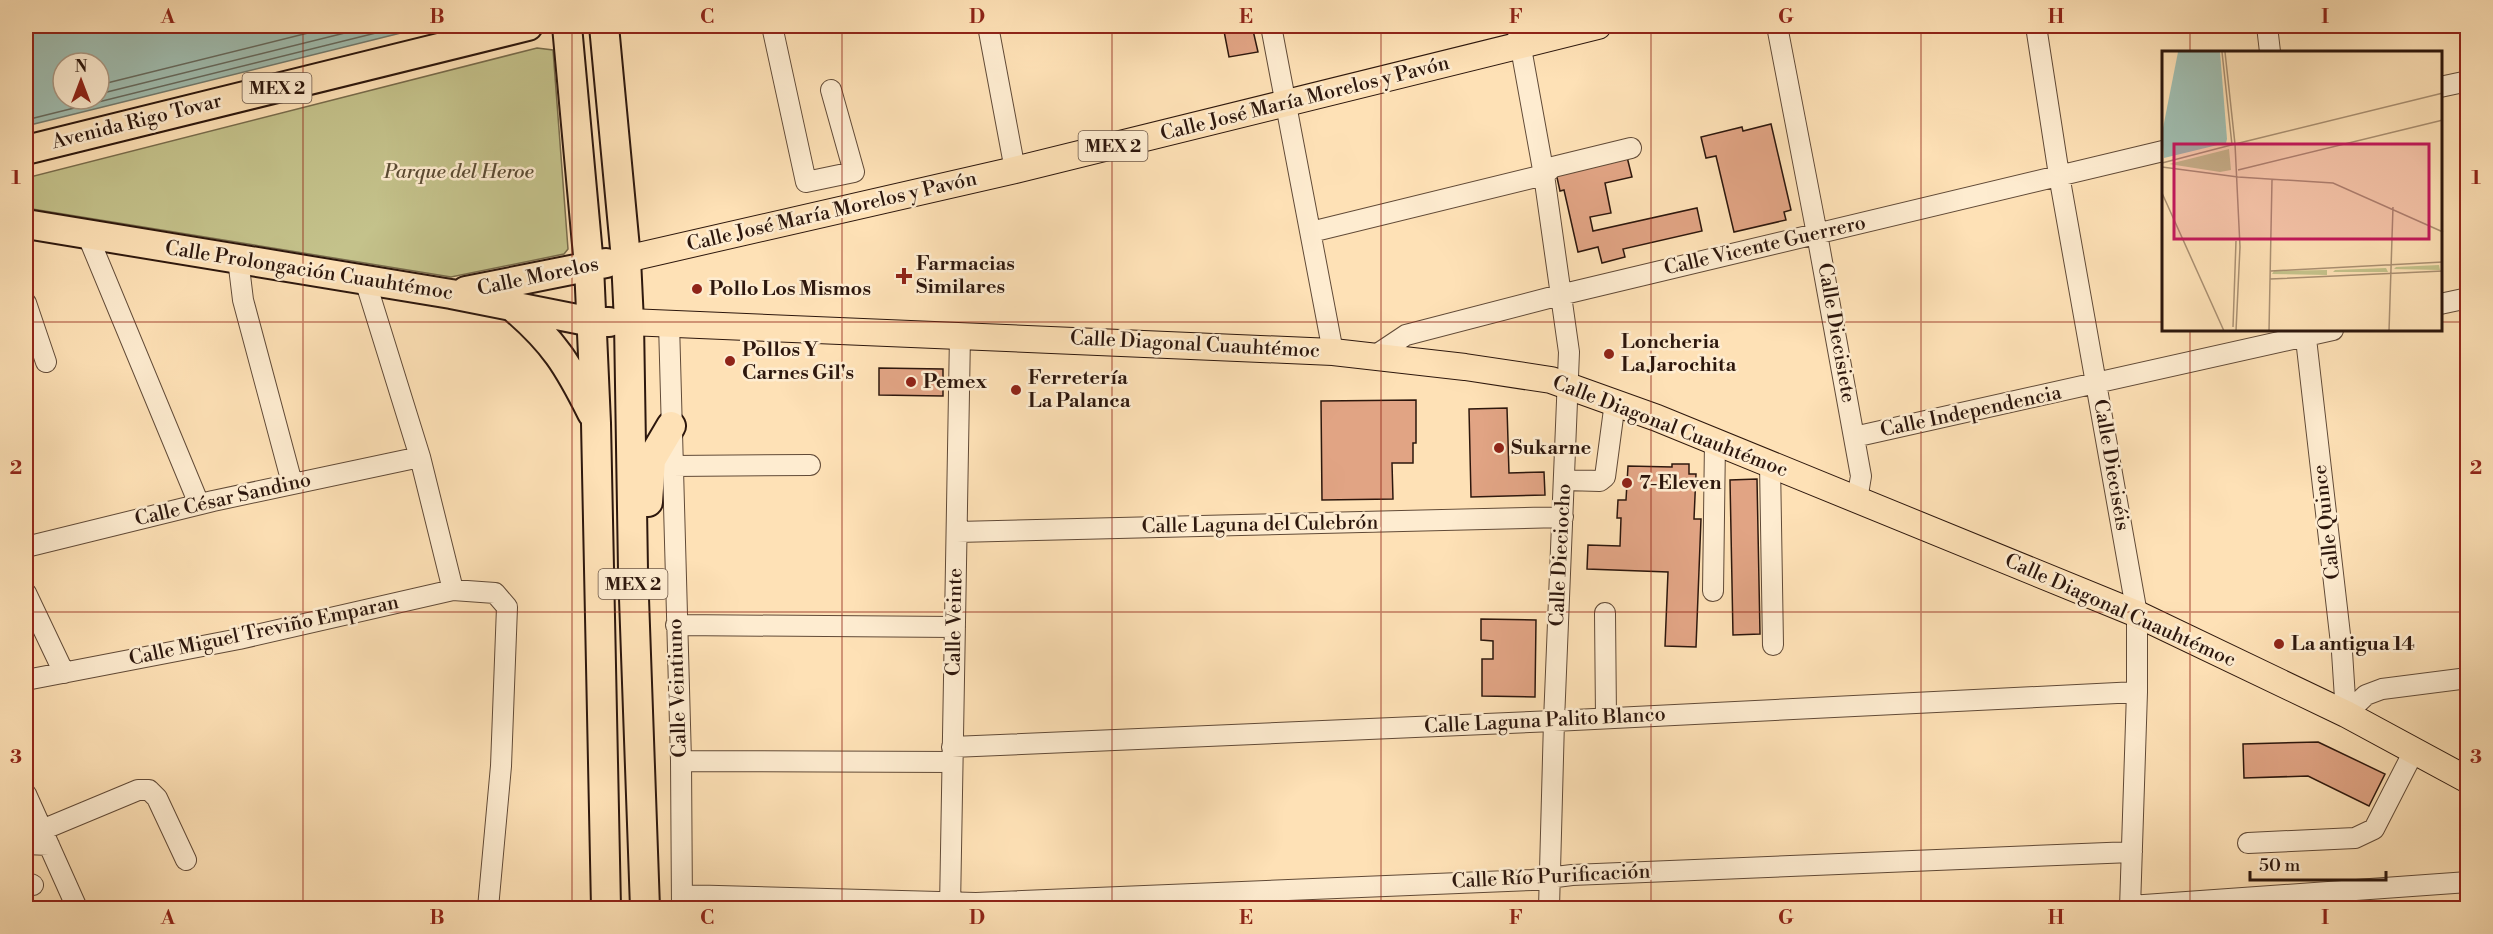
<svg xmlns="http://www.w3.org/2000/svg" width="2493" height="934" font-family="'Libre Bodoni',serif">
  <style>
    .green { fill: #c4c28b; stroke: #786c4c; stroke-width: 1.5 }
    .water { fill: #a0bdb0; stroke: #727b6f; stroke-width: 1.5; fill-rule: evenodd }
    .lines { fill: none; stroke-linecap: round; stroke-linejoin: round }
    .shore { stroke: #666a5e; stroke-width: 1.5 }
    .building { fill: #e1a484; stroke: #2d170d; stroke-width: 1.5 }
    .minor-casing { stroke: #614a37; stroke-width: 22 }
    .major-casing { stroke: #2d170d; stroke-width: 28 }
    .highway-casing { stroke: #2d170d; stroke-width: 32 }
    .minor { stroke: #feecd0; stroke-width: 20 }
    .major { stroke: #fee1b6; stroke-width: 26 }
    .highway { stroke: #fee1b6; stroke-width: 28 }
    .grid { fill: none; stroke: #8f2418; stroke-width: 1.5; stroke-opacity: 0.55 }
    .poi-dot { fill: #8f2418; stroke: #feecd0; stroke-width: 2 }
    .labels { text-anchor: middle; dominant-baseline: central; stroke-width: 5; stroke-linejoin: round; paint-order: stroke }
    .shield { fill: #feecd0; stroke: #6c5748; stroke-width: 1.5 }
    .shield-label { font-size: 18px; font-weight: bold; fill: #2d170d }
    .street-label { font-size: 20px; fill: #2d170d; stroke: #feecd0 }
    .park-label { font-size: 20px; font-style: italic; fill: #5a4a33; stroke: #feecd0 }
    .poi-label { font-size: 20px; font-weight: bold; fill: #2d170d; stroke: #feecd0; text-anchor: start }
    .inset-road { fill: none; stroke: #aa9072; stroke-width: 1.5 }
    .view { fill: #c2185b; fill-opacity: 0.15; stroke: #c2185b; stroke-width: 3 }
    .inset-edge { fill: none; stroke: #2d170d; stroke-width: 3 }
    .neatline { fill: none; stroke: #8f2418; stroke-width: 2 }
    .grid-label { font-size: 20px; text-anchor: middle; font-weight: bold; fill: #8f2418 }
  </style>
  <rect width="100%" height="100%" fill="#fee1b6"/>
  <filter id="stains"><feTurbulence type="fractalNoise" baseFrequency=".00333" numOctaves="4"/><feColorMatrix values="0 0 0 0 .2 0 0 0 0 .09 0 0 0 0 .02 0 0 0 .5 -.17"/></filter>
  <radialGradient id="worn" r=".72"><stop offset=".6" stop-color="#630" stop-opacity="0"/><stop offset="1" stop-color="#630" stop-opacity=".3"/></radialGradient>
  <path class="green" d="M537 48 553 50 568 249 564 254 451 277 26 208V178Z"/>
  <path class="water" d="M26 26H429L26 126ZM63 63H99V99H63Z"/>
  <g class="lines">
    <path class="shore" d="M99 85 336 26
      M99 94 373 26
      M26 120 404 26"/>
  </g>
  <path class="building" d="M1223 26H1252L1258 52 1229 57Z
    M1771 124 1791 210 1784 212 1786 220 1734 232 1716 156 1706 158 1701 137 1742 127 1743 131Z
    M1627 157 1632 177 1605 183 1611 213 1590 217 1593 231 1697 208 1702 231 1623 249 1625 257 1602 263 1598 247 1578 252 1564 190 1560 191 1556 173Z
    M879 368 943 369V396L879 395Z
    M1416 400V443H1413V463H1392L1393 499 1322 500 1321 401Z
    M1507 408 1509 473 1544 472 1545 495 1471 497 1469 409Z
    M1672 464H1689V474H1696L1694 519H1701L1696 647 1665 646 1668 572 1587 569 1588 545 1620 546 1621 518H1617L1618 500H1626L1628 466 1672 467Z
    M1757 479 1760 634 1733 635 1730 480Z
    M1481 619 1536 620 1535 697 1482 696V659H1493V641L1481 640Z
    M2318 742 2385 774 2369 806 2308 776 2244 778 2243 744Z"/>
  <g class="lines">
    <g class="minor-casing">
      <path id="minor" d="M772 26 806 182 854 172 831 90
        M988 26 1015 170
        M1271 26 1333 352
        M1517 26 1544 175 1569 352 1554 721 1549 908
        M1777 26 1817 234 1861 476 1857 500
        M2036 26 2059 175 2137 614V692L2130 908
        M2267 26 2270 52
        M2440 87 2468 81
        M1311 232 1544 175 1553 167 1631 148
        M87 234 199 504
        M238 259 243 300 292 483
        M365 280 420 457 453 590
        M26 303 46 362
        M2440 304 2468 298
        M669 323 681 761 682 908
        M2305 330 2342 652 2346 714
        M1373 357 1406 335 1560 295 2163 151
        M1854 437 2333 330
        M1770 464 1773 645
        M672 466 810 465
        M1565 480 1600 481 1605 477 1615 402
        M957 532 1563 517
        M26 547 213 501 420 457
        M1713 591 1715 441
        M26 593 64 673
        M1605 613 1606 718
        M676 625 955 627
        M26 680 239 639 453 590 495 593 507 607 501 766 488 908
        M2346 714 2366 695 2382 689 2468 678
        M952 747 1554 721 2137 692
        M681 761 952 762
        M26 794 77 908
        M42 830 138 790H149L157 798 186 860
        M2248 843 2355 838 2374 829 2414 751
        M26 844 49 845
        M26 882 33 885
        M682 895 976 903 1532 880 1572 875 2132 852
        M2130 906 2468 882
        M950 908 960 335"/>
    </g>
    <g class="major-casing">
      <path id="major" d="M626 259 1015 170 1598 26
        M629 322 1333 352 1465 367 1551 380 1657 418 2137 614 2346 714 2468 780"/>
    </g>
    <g class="highway-casing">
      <path id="highway" d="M567 26 589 266 596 423 606 908
        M604 26 626 259 629 322 633 570 645 908
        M26 150 528 26
        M26 224 451 294 592 322H609
        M466 291 606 263
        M513 307C554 342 568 365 592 413
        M648 502 651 460 671 426"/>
    </g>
    <use href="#minor" class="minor"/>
    <use href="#major" class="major"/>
    <use href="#highway" class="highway"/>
  </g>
  <path class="grid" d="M303 26V908M572 26V908M842 26V908M1112 26V908M1381 26V908M1651 26V908M1921 26V908M2190 26V52M26 322H2163M2440 322H2468M2190 330V908M26 612H2468"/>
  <g class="poi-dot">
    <path d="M901 267h6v6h6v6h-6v6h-6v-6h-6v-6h6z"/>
    <circle cx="697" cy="289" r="6"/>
    <circle cx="1609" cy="354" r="6"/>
    <circle cx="730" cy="361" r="6"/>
    <circle cx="911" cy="382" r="6"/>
    <circle cx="1016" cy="390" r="6"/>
    <circle cx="1499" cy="448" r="6"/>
    <circle cx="1627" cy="483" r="6"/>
    <circle cx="2279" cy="644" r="6"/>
  </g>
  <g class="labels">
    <g class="shield">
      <rect x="242.5" y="73" width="69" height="30" rx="4.5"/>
      <rect x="1078.5" y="131" width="69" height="30" rx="4.5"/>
      <rect x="598.5" y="569" width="69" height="30" rx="4.5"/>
    </g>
    <g class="shield-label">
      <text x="277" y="88">MEX 2</text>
      <text x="1113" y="146">MEX 2</text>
      <text x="633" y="584">MEX 2</text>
    </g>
    <g class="street-label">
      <text transform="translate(1305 99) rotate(-14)">Calle José María Morelos y Pavón</text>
      <text transform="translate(137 122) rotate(-14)">Avenida Rigo Tovar</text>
      <text transform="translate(832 212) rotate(-13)">Calle José María Morelos y Pavón</text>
      <text transform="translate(1765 246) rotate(-13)">Calle Vicente Guerrero</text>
      <text transform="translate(309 271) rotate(9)">Calle Prolongación Cuauhtémoc</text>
      <text transform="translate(538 277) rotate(-12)">Calle Morelos</text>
      <text transform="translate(1836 333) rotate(80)">Calle Diecisiete</text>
      <text transform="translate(1195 345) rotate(3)">Calle Diagonal Cuauhtémoc</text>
      <text transform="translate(1971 412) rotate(-12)">Calle Independencia</text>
      <text transform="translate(1670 427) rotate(21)">Calle Diagonal Cuauhtémoc</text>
      <text transform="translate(2111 465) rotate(80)">Calle Dieciséis</text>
      <text transform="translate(223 500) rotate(-13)">Calle César Sandino</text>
      <text transform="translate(2327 522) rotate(-97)">Calle Quince</text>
      <text transform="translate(1260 525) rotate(-1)">Calle Laguna del Culebrón</text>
      <text transform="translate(1561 555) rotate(-87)">Calle Dieciocho</text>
      <text transform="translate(2120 611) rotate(24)">Calle Diagonal Cuauhtémoc</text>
      <text transform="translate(955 622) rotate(-89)">Calle Veinte</text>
      <text transform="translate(264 631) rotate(-12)">Calle Miguel Treviño Emparan</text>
      <text transform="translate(678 688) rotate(-92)">Calle Veintiuno</text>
      <text transform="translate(1545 721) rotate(-3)">Calle Laguna Palito Blanco</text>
      <text transform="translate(1551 877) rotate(-3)">Calle Río Purificación</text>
    </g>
    <g class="park-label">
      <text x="459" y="172">Parque del Heroe</text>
    </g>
    <g class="poi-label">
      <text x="916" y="264">Farmacias<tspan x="916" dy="23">Similares</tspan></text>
      <text x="709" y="289">Pollo Los Mismos</text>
      <text x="1621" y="342">Loncheria<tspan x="1621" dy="23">La Jarochita</tspan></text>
      <text x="742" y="350">Pollos Y<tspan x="742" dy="23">Carnes Gil's</tspan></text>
      <text x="1028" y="378">Ferretería<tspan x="1028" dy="23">La Palanca</tspan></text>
      <text x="923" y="382">Pemex</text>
      <text x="1511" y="448">Sukarne</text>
      <text x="1639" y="483">7-Eleven</text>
      <text x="2291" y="644">La antigua 14</text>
    </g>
  </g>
  <g transform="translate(2162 51)">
    <rect width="280" height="280" fill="#fee1b6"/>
    <path d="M67 98 69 119 58 121 7 113ZM277 214 278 219 232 218 234 216ZM224 217 226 221H171L173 219ZM165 219V224L110 223 112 220Z" fill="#c4c28b"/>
    <path d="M16 1H58L65 88 64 92 2 107 0 82Z" fill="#a0bdb0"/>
    <path class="inset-road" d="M60 1 70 94M63 1 73 93 281 42M0 112 73 93 78 196 74 280M0 116 76 126M76 119 281 69M76 126 171 132 281 181M0 142 62 280M109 220 281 211M108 228 281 220M71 276 74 190M107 280 110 129M227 280 231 156"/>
    <path class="view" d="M12 93H267V188H12Z"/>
    <rect width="280" height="280" class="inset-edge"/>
  </g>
  <rect width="2493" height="934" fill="none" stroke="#fee1b6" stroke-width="66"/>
  <g transform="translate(81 81)"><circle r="28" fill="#feecd0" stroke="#aa9782" stroke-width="1.5"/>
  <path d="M0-4.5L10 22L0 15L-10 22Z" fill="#8f2418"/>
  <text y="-9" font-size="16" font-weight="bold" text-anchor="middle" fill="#2d170d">N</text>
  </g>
  <path d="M2250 871v9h136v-9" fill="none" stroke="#2d170d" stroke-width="3"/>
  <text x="2259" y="871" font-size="18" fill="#2d170d" stroke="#feecd0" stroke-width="4.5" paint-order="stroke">50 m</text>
  <rect x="33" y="33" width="2427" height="868" class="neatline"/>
  <g class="grid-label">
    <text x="168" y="23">A</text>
    <text x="437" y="23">B</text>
    <text x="707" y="23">C</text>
    <text x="977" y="23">D</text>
    <text x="1246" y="23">E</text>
    <text x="1516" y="23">F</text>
    <text x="1786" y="23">G</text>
    <text x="2056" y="23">H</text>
    <text x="2325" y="23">I</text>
    <text x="16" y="184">1</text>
    <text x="2476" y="184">1</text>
    <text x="16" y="474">2</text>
    <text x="2476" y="474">2</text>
    <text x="16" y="763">3</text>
    <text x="2476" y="763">3</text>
    <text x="168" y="924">A</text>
    <text x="437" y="924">B</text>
    <text x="707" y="924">C</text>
    <text x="977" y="924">D</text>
    <text x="1246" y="924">E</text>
    <text x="1516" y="924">F</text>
    <text x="1786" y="924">G</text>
    <text x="2056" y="924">H</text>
    <text x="2325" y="924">I</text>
  </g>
  <rect width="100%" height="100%" filter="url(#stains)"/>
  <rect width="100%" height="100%" fill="url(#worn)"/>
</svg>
